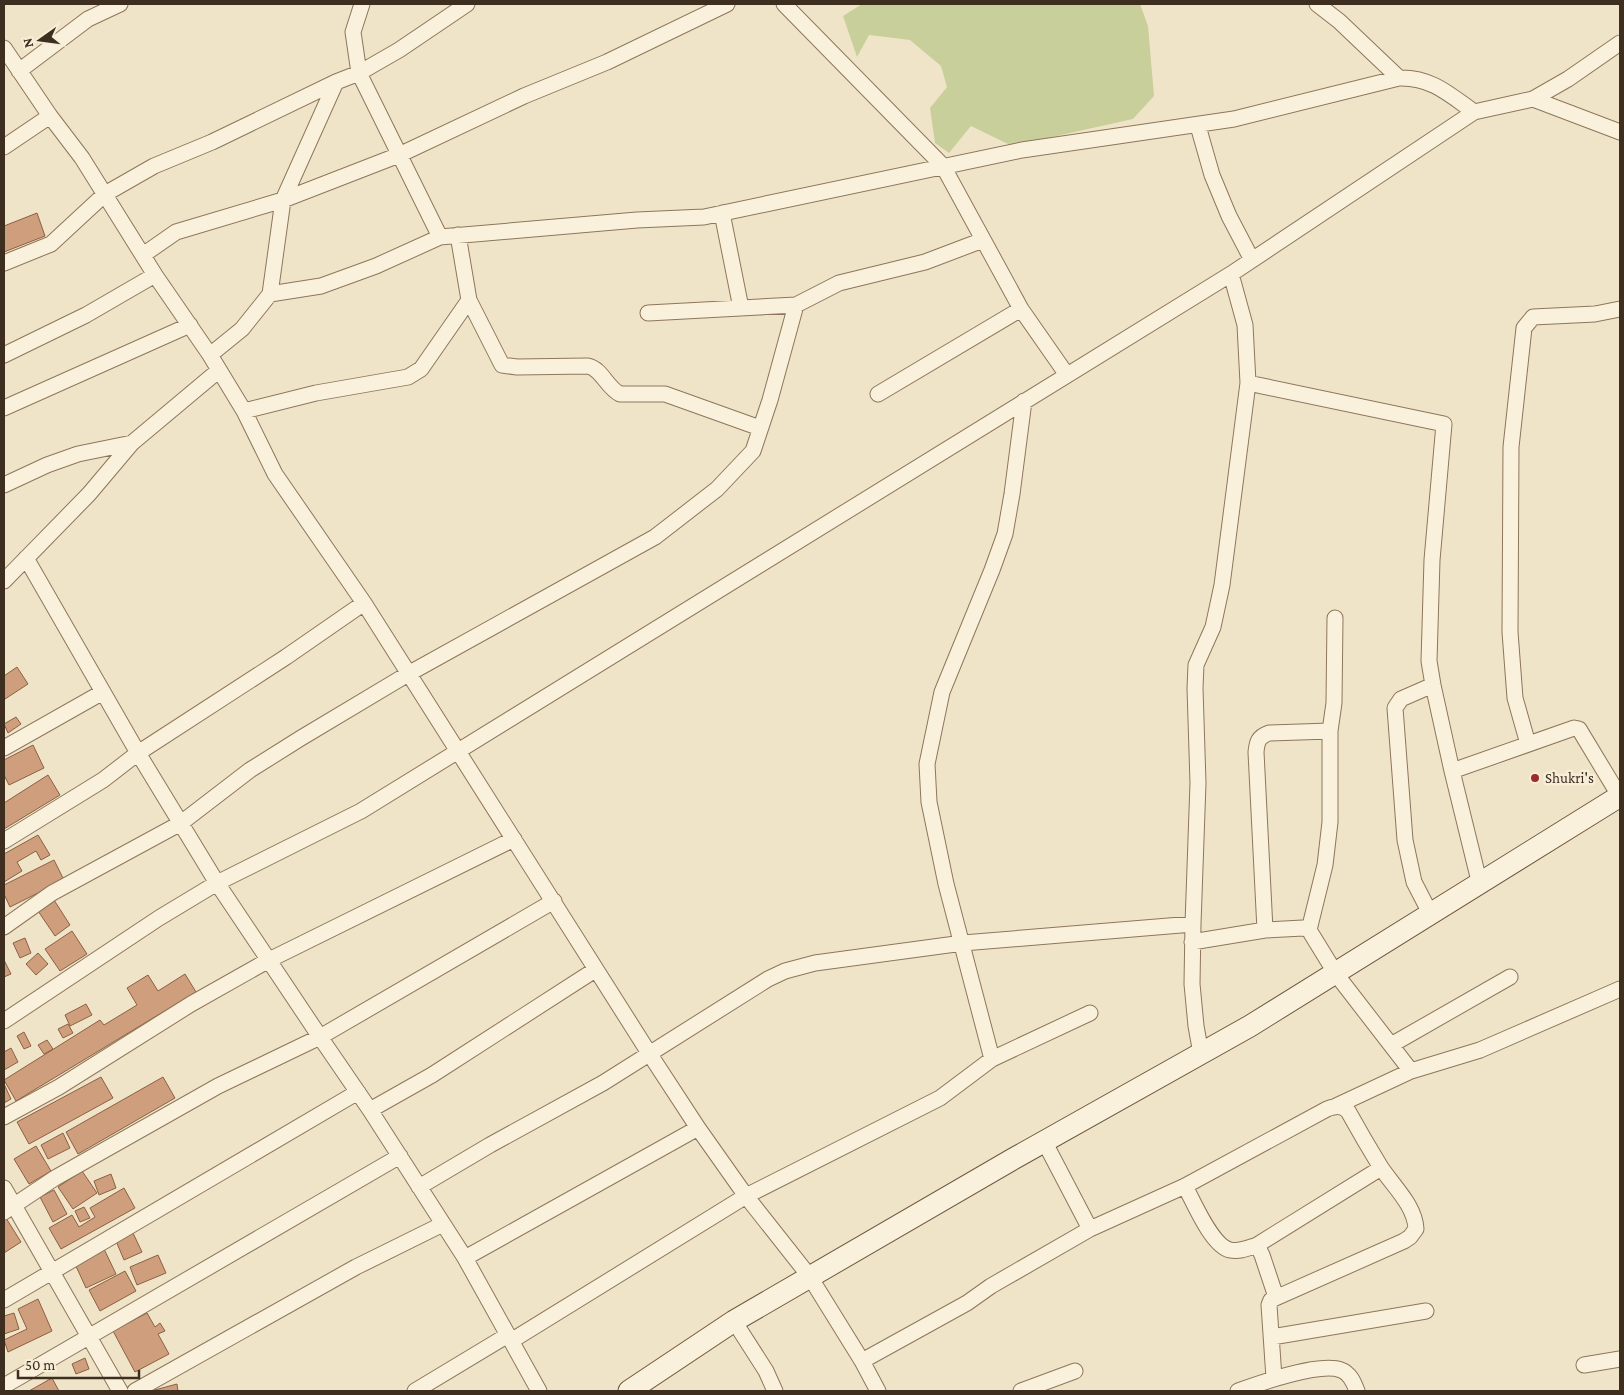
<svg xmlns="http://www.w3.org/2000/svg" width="1624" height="1395" font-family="'Crimson Pro',serif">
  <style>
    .green { fill: #c9cf9b }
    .building { fill: #cf9f7d; stroke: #8d5f41 }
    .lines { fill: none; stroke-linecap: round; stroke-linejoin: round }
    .street-casing { stroke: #8d765c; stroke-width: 17 }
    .secondary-casing { stroke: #6f573f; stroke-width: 23 }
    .street { stroke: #faf1dc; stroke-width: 15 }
    .secondary { stroke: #faf1dc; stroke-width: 21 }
    .poi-dot { fill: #9e2a2b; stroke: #f7eed8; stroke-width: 2 }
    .labels { text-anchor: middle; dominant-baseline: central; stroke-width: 5; stroke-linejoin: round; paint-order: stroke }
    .poi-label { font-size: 15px; fill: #3d2e20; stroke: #f7eed8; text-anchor: start }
  </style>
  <rect width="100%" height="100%" fill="#f0e4c8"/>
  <path class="green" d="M862 4H1140L1148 26 1154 96 1133 119 1012 146 971 126 949 153 935 143 930 108 947 87 941 66 910 40 869 35 857 57 843 16Z"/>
  <path class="building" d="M37 213 45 236 4 252V226Z
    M17 667 28 684 5 699 4 696V676Z
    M16 717 21 724 8 733 4 724Z
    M33 745 44 768 9 785 4 775V760Z
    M48 775 60 795 4 829V803Z
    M38 835 50 855 41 860 36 851 17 862 22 871 4 882V854Z
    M54 860 64 880 10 907 4 894V885Z
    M54 900 70 925 55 936 38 911Z
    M72 931 87 954 60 971 45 949Z
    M25 938 31 953 20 958 13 943Z
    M38 953 48 964 36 975 26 964Z
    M4 960 11 974 4 977Z
    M185 974 196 992 16 1101 4 1080 100 1020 104 1025 137 1005 127 988 148 975 158 991Z
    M86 1004 92 1015 70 1026 65 1015Z
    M68 1024 73 1033 63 1038 58 1029Z
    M24 1032 31 1046 24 1049 17 1036Z
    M47 1040 53 1049 44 1054 38 1045Z
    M11 1048 18 1062 4 1070V1052Z
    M101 1077 113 1098 29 1144 17 1122Z
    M163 1077 175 1098 78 1154 66 1132Z
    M4 1084 11 1099 4 1103Z
    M63 1133 70 1148 48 1159 41 1145Z
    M36 1146 51 1171 29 1184 14 1159Z
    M82 1171 97 1193 73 1209 58 1187Z
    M111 1174 116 1188 99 1195 94 1181Z
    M124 1188 135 1208 61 1249 49 1228 72 1215 79 1227 95 1217 90 1208Z
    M54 1190 67 1214 53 1222 40 1197Z
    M84 1207 90 1218 80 1222 75 1211Z
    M6 1218 21 1242 4 1253V1220Z
    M133 1233 142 1252 124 1260 116 1241Z
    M104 1249 116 1274 86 1288 75 1264Z
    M158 1255 166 1273 137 1285 130 1267Z
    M125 1271 136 1291 100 1311 89 1290Z
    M38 1299 52 1331 8 1352 4 1340 27 1329 18 1309Z
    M14 1313 19 1329 4 1334V1316Z
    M147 1313 155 1327 160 1323 165 1331 158 1334 169 1354 135 1372 113 1331Z
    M85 1358 89 1369 76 1374 72 1364Z
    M52 1378 59 1391H29Z
    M177 1384 178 1391H151Z"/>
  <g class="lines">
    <g class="street-casing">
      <path id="street" d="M362 4 353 32 359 73 440 237
        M784 4 943 166 1021 309 1067 375
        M1317 4 1339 21 1399 78
        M4 48 50 116 82 158 155 275 210 355 244 411 275 474 364 603 649 1053 698 1128 746 1196 810 1277 862 1361 878 1391
        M19 71 88 19 120 4
        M1533 99 1620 132
        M1198 126 1212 175 1229 216 1252 260
        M4 147 50 116
        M722 213 741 308
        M143 255 176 232 283 200 399 155 524 96 607 62 727 4
        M4 263 51 244 105 194 154 166 212 142 336 82 359 73 399 50 467 4
        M270 294 321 286 376 266 440 237 637 220 704 217 1022 150 1234 119 1399 78C1431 77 1449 94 1474 112
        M469 300 502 365 517 367 588 366C602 369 607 388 620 394H665L760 428
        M648 313 796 305 839 283 925 262 983 240
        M4 355 86 315 155 275
        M210 355 242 329 270 294 283 200 336 82
        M1248 383 1444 424 1432 560 1429 661 1433 685 1452 771 1480 885
        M878 394 1021 309
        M4 408 190 325
        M244 411 316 393 408 377 421 369 469 300 458 235
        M4 485 47 465 78 454 132 443
        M26 558 138 753 217 883 320 1037 554 901
        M4 581 89 494 132 443 218 371
        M1528 744 1515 698 1510 632 1511 447 1524 328 1533 317 1595 314 1620 309
        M4 748 103 692
        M1452 771 1574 728 1579 729 1620 797
        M4 841 103 780 138 753 286 657 364 603
        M1431 915 1414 882 1405 840 1395 708 1401 699 1433 685
        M4 927 52 893 181 823 250 770 301 738 408 674 655 537 717 489 753 451 770 400 796 305
        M1265 930 1256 752C1257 742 1258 737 1269 733L1330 731
        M1309 930 1325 865 1330 822V731L1334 703 1335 618
        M1192 942 1265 930 1303 928 1309 930 1336 974 1411 1071
        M4 1021 159 918 217 883 361 811 1231 274 1474 112 1533 99 1568 79 1620 43
        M1391 1045 1510 977
        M1201 1054 1196 1026 1192 984 1193 924 1198 783 1195 688 1196 665 1213 627 1222 585 1248 383 1245 325 1231 274
        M992 1059 946 884 929 802 927 764 942 692 992 570 1005 534 1012 494 1024 401
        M1336 1106 1411 1071 1480 1050 1620 989
        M370 1110 432 1075 595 970
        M4 1117 59 1087 191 1004 269 960 514 839
        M1185 1186C1194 1203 1212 1246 1230 1250 1240 1252 1248 1248 1257 1245L1381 1168
        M419 1187 490 1145 603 1083 768 979 785 971 815 963 963 943 1193 924
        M4 1188 120 1391
        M4 1212 55 1178 218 1086 320 1037 370 1110 465 1258 539 1391
        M1090 1229 1185 1186 1327 1109C1336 1106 1341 1105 1348 1111 1358 1129 1369 1148 1380 1166 1392 1185 1415 1205 1416 1229L1410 1237 1404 1241 1271 1300 1269 1305 1274 1378
        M1257 1245 1262 1255 1276 1297
        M465 1258 698 1128
        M4 1300 358 1092
        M734 1321 766 1371 775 1391
        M1272 1337 1426 1311
        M511 1341 746 1196 940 1098 992 1059 1090 1013
        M862 1361 967 1303 991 1286 1090 1229 1044 1141
        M1584 1365 1620 1359
        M4 1386 400 1156
        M135 1391 356 1267 443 1224
        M415 1391 508 1335
        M1021 1391 1075 1371
        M1238 1391C1260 1383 1320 1362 1341 1370 1350 1373 1354 1383 1357 1391"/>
    </g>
    <g class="secondary-casing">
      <path id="secondary" d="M629 1391 734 1321 1013 1159 1250 1026 1620 796"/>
    </g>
    <use href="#street" class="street"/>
    <use href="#secondary" class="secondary"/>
  </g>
  <circle class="poi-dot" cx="1535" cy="778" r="5"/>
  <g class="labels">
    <g class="poi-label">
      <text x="1545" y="778">Shukri's</text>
    </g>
  </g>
  <rect width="1624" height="1395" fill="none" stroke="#3d2e20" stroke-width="10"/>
  <g transform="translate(40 40) rotate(256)" stroke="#f7eed8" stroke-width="4" paint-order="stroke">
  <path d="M0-4L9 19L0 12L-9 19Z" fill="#3d2e20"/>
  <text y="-8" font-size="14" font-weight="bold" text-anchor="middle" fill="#3d2e20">N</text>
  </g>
  <path d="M18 1370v8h121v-8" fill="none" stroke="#3d2e20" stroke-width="2.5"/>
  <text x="25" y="1370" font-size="15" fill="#3d2e20" stroke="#f7eed8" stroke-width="4" paint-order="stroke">50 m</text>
</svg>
